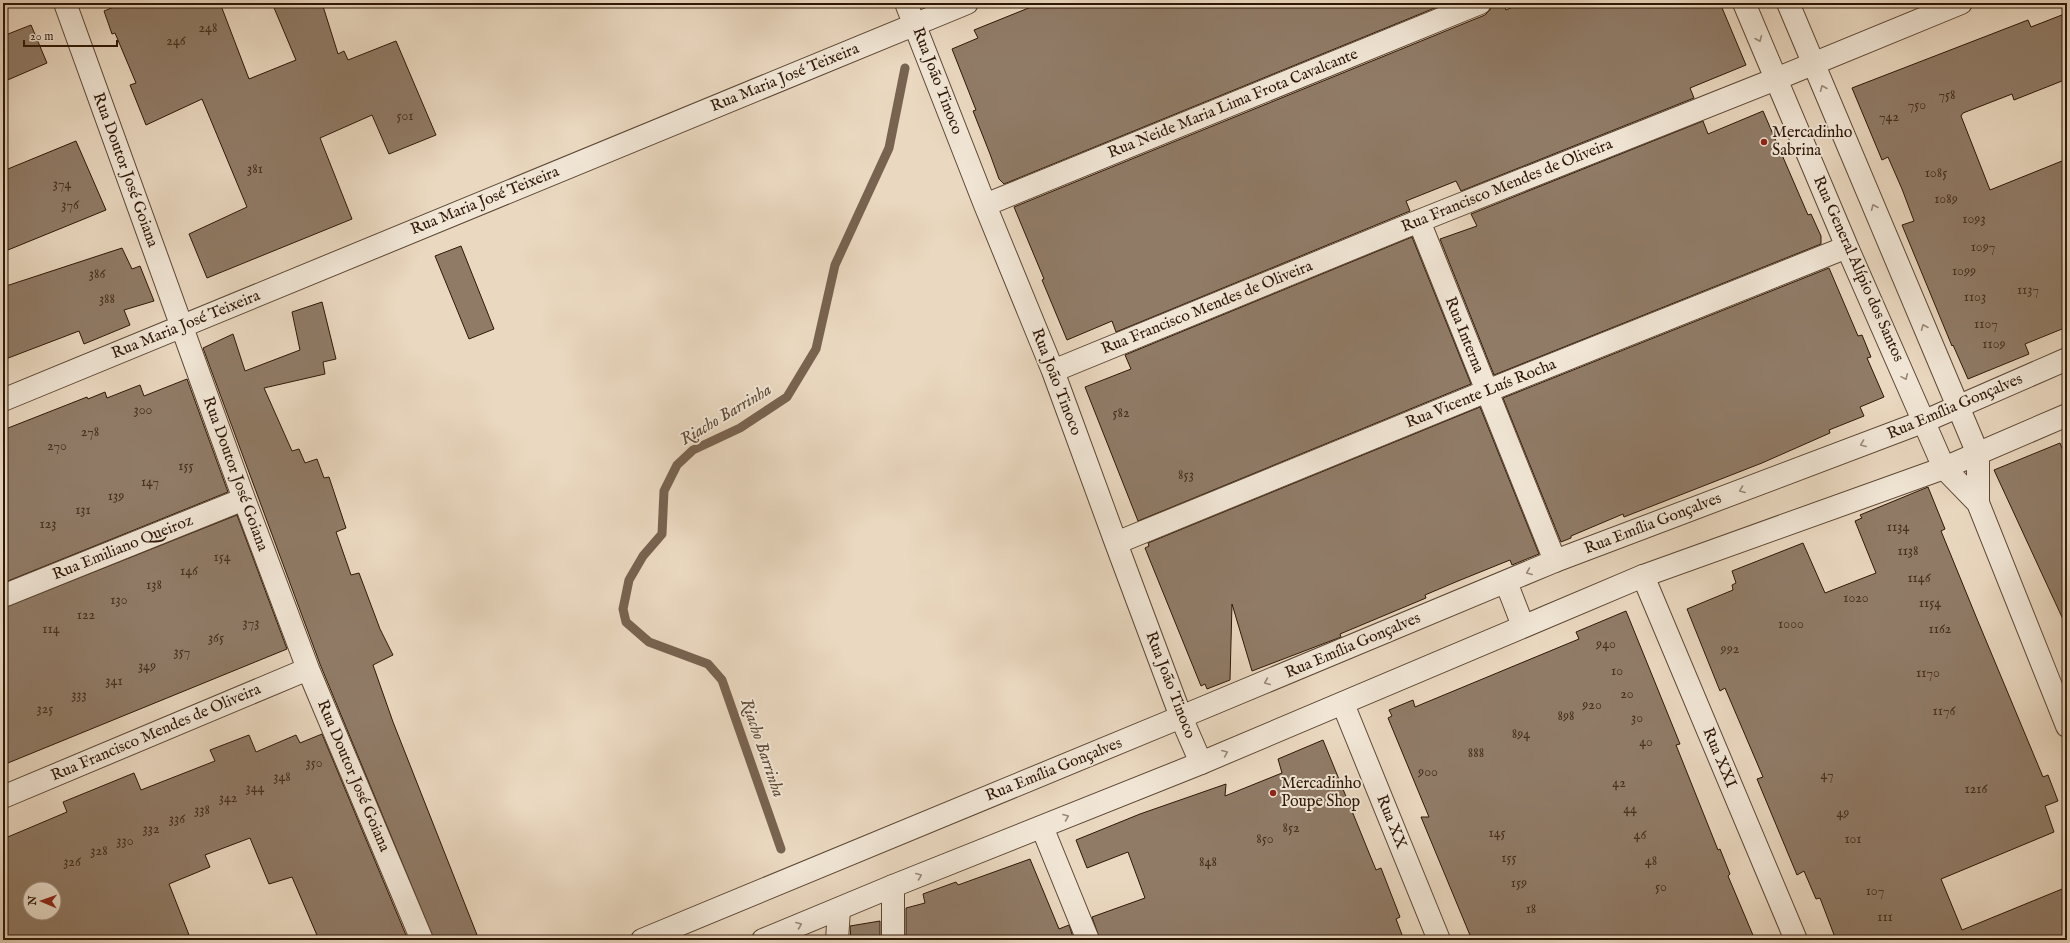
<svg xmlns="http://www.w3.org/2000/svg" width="2070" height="943" font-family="'IM FELL English',serif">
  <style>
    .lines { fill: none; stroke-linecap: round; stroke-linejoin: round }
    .stream { stroke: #786350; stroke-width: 9 }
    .building { fill: #907b67; stroke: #2e1706; fill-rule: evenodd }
    .minor-casing { stroke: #5d4734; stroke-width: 24 }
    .tertiary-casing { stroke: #5d4734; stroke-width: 24 }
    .minor { stroke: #f1e6d6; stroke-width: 22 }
    .tertiary { stroke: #f1e6d6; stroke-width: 22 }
    .oneway { stroke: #998978 }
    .poi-dot { fill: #8f2418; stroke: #f1e6d6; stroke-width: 1.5 }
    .labels { text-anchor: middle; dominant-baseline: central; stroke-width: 4; stroke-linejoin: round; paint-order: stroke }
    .number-label { font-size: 14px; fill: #46301e }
    .street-label { font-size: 16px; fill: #2e1706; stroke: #f1e6d6 }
    .poi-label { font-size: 16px; fill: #2e1706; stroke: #f1e6d6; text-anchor: start }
    .water-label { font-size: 17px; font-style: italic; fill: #604a37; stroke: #f1e6d6 }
  </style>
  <rect width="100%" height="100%" fill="#ead8c0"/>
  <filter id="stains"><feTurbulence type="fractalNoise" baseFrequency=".005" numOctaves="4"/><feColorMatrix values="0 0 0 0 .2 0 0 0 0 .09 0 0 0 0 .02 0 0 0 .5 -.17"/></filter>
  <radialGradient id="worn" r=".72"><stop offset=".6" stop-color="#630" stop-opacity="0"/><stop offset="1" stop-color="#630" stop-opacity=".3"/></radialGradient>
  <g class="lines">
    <path class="stream" d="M781 849 722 680 708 664 649 642 626 622 623 609 629 580 643 556 662 534 664 491 677 465 693 450 740 428 787 397 816 349 835 265 889 148 905 68"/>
  </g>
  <path class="building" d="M124 3H220L249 79 296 60 272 3H322L338 54 344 51 348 60 396 41 436 135 389 154 372 115 320 138 352 219 207 278 189 234 247 207 202 99 146 125 130 85 136 83 115 33 112 34 104 11Z
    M1041 3H1447L1004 184 999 179 990 154 973 111 976 110 952 49 978 38 974 30Z
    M1492 3H1503L1506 10 1522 3H1720L1746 65 1690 88 1694 98 1461 191 1456 181 1406 201 1410 211 1116 332 1112 321 1067 340 1042 280 1044 279 1014 207 1485 15 1490 10Z
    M2067 13V79L2014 100 2012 94 1963 113 1961 116 1990 190 2067 159V327L2025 344 2029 354 1968 379 1953 345 1952 346 1902 225 1914 221 1902 189 1888 157 1882 160 1852 88 2028 20 2031 27Z
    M31 25 47 63 3 82V36Z
    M1763 111 1808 215 1811 214 1821 236V244L1494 375 1440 239 1477 226 1471 214 1703 121 1708 134Z
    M76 141 106 210 3 252V171Z
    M1412 237 1471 384 1138 521 1085 387 1131 369 1125 355Z
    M461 246 494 329 469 339 435 256Z
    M122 248 132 269 140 266 154 301 124 310 130 325 84 344 79 331 3 360V287Z
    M1829 268 1858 336 1862 335 1871 357 1867 358 1884 397 1860 407 1864 416 1829 430 1830 433 1762 463 1624 517 1623 514 1571 536V538L1561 542 1503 398Z
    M322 302 336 359 323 362 325 374 264 388 292 451 299 449 305 463 317 459 324 478 329 477 346 528 336 532 351 575 359 573 380 629 393 655 373 665 393 722 479 940H434L320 664 203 348 233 334 245 371 300 350 292 312Z
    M187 379 228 492 3 583V430L87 397 88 399 105 392 107 398 140 385 144 396Z
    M1480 407 1539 554 1512 565 1510 560 1458 581 1425 595 1426 598 1340 634 1341 637 1252 671 1232 604 1230 680 1207 689 1205 684 1201 686 1145 548 1149 546 1148 543Z
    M2060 443 2067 461V529L2063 531 2067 540V628L1994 470Z
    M1928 487 1945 529 1941 531 1977 619 2043 777 2048 775 2058 801 2045 806 2054 832 1941 879 1962 930 2067 887V940H1836L1820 898 1816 899 1804 871 1797 875 1757 779 1763 777 1725 688 1720 691 1687 609 1733 590 1732 585 1736 583 1732 571 1803 543 1825 593 1876 573 1855 521 1862 518 1860 515Z
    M237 515 287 649 3 765V608Z
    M1626 611 1680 744 1676 745 1718 850 1720 849 1730 874 1728 876 1755 940H1472L1421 817H1429L1388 718 1392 716 1389 710 1413 700 1415 707 1579 639 1576 632Z
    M322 734 408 940H319L292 877 269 884 250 838 205 855 210 867 169 884 191 940H3V839L67 812 63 802 134 773 141 790 215 761 210 750 249 735 256 752 296 735 300 743ZM30 889H54V913H30Z
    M1323 740 1376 870 1381 868 1400 917 1396 919 1404 940H1100L1092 917 1145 898 1128 852 1087 868 1076 840 1140 814 1226 784 1225 796 1282 773 1278 759Z
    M1030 859 1059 929 1069 925 1074 940H906V908L925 903 923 894 956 882 958 885Z
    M880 921V940H851L850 926Z"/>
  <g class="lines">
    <g class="minor-casing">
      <path id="minor" d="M65 3 244 499 308 669 422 940
        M906 3 985 205 1053 371 1116 543 1181 717 1201 763
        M1744 3 1847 247 1944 468 1978 503
        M1788 3 1978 454V503L2067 726
        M985 205 1480 3
        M1419 221 1555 561
        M1053 371 1419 221 1776 79 1961 3
        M3 400 967 3
        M1116 543 1487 391 1847 247
        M1643 576 1796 940
        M3 596 244 499
        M1343 704 1439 940
        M3 797 308 669
        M1042 827 1088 940
        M893 886V940
        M837 940 839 909"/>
    </g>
    <g class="tertiary-casing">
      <path id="tertiary" d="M1506 582 1523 626
        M642 940 1181 717 1555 561 1925 421 2067 359
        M763 940 893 886 1201 763 1643 576 1944 468 2067 415"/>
    </g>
    <use href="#minor" class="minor"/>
    <use href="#tertiary" class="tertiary"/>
  </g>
  <defs><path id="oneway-chevron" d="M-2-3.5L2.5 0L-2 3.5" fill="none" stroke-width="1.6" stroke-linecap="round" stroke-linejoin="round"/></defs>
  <g class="oneway">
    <use href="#oneway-chevron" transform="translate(1759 39) rotate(67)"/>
    <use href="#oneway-chevron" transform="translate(1823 88) rotate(-113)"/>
    <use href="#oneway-chevron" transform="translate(1874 207) rotate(-113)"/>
    <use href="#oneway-chevron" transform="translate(1924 327) rotate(-113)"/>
    <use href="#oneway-chevron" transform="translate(1905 377) rotate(66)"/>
    <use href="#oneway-chevron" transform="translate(1863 444) rotate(159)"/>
    <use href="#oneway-chevron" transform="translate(1742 490) rotate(159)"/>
    <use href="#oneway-chevron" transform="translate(1529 572) rotate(157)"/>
    <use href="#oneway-chevron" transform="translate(1267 682) rotate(157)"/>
    <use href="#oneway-chevron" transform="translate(1225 753) rotate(-23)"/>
    <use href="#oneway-chevron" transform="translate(1066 817) rotate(-22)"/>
    <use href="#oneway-chevron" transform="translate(919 876) rotate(-22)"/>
    <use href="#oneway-chevron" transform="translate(799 925) rotate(-22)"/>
  </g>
  <g class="poi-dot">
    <circle cx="1764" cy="142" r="4"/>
    <circle cx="1273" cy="793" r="4"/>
  </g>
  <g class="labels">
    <g class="number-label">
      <text x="208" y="28">248</text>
      <text x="176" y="41">246</text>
      <text x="1947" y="95">758</text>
      <text x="1917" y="105">750</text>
      <text x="405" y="116">501</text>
      <text x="1889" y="117">742</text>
      <text x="255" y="169">381</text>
      <text x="1936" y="173">1085</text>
      <text x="62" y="184">374</text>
      <text x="1946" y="199">1089</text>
      <text x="70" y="205">376</text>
      <text x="1974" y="219">1093</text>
      <text x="1983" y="247">1097</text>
      <text x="1964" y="271">1099</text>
      <text x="97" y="274">386</text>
      <text x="2028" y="290">1137</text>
      <text x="1975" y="297">1103</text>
      <text x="107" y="299">388</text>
      <text x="1986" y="324">1107</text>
      <text x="1994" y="344">1109</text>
      <text x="143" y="410">300</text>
      <text x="1121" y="413">582</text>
      <text x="90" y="432">278</text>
      <text x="57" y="446">270</text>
      <text x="186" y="466">155</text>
      <text x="1186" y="475">853</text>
      <text x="150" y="482">147</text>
      <text x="116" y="496">139</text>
      <text x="83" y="510">131</text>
      <text x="48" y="524">123</text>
      <text x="1898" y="527">1134</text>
      <text x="1908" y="551">1138</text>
      <text x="222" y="557">154</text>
      <text x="189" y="571">146</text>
      <text x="1919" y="578">1146</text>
      <text x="154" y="585">138</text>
      <text x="1856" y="598">1020</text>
      <text x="119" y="600">130</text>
      <text x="1930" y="603">1154</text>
      <text x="86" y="615">122</text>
      <text x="251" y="623">373</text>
      <text x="1791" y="624">1000</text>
      <text x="51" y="629">114</text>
      <text x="1940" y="629">1162</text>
      <text x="216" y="638">365</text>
      <text x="1606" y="644">940</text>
      <text x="1730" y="649">992</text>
      <text x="182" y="652">357</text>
      <text x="147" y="666">349</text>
      <text x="1617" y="671">10</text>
      <text x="1928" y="673">1170</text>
      <text x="114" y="681">341</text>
      <text x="1627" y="694">20</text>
      <text x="79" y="695">333</text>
      <text x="1592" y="705">920</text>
      <text x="45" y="709">325</text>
      <text x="1944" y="711">1176</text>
      <text x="1566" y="716">898</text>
      <text x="1637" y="718">30</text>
      <text x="1521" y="734">894</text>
      <text x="1646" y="742">40</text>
      <text x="1476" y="753">888</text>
      <text x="314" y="763">350</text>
      <text x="1428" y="772">900</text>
      <text x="1827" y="775">47</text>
      <text x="282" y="777">348</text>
      <text x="1619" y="783">42</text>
      <text x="255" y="788">344</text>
      <text x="1976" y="789">1216</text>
      <text x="228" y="798">342</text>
      <text x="1630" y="809">44</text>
      <text x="202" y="810">338</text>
      <text x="1843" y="813">49</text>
      <text x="177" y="819">336</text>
      <text x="1291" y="828">852</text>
      <text x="151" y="829">332</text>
      <text x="1497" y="833">145</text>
      <text x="1640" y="835">46</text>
      <text x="1265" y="839">850</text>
      <text x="1853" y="839">101</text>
      <text x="125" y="841">330</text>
      <text x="99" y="851">328</text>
      <text x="1509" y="858">155</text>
      <text x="1651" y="861">48</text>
      <text x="72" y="862">326</text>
      <text x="1208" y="862">848</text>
      <text x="1519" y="883">159</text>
      <text x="1661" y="887">50</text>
      <text x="1875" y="891">107</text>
      <text x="1531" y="909">18</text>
      <text x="1885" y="917">111</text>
    </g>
    <g class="street-label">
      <text transform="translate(785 78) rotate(-22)">Rua Maria José Teixeira</text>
      <text transform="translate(937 81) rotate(69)">Rua João Tinoco</text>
      <text transform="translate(1233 104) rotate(-22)">Rua Neide Maria Lima Frota Cavalcante</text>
      <text transform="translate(125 170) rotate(70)">Rua Doutor José Goiana</text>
      <text transform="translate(1507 186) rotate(-22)">Rua Francisco Mendes de Oliveira</text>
      <text transform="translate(485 201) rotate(-22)">Rua Maria José Teixeira</text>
      <text transform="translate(1858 269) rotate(66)">Rua General Alípio dos Santos</text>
      <text transform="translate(1207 308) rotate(-22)">Rua Francisco Mendes de Oliveira</text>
      <text transform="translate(186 325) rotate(-22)">Rua Maria José Teixeira</text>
      <text transform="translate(1464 335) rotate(68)">Rua Interna</text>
      <text transform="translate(1056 382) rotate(69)">Rua João Tinoco</text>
      <text transform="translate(1481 394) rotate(-22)">Rua Vicente Luís Rocha</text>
      <text transform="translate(1955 407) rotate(-23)">Rua Emília Gonçalves</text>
      <text transform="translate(235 474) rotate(70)">Rua Doutor José Goiana</text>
      <text transform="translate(1653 524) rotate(-21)">Rua Emília Gonçalves</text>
      <text transform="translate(123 548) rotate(-22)">Rua Emiliano Queiroz</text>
      <text transform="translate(1353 646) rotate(-23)">Rua Emília Gonçalves</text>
      <text transform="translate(1170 685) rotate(69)">Rua João Tinoco</text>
      <text transform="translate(156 733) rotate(-23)">Rua Francisco Mendes de Oliveira</text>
      <text transform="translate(1719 758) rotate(67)">Rua XXI</text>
      <text transform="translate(1054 770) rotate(-22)">Rua Emília Gonçalves</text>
      <text transform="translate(353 776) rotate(67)">Rua Doutor José Goiana</text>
      <text transform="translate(1391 822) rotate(68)">Rua XX</text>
    </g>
    <g class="poi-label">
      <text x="1772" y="133">Mercadinho<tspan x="1772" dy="18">Sabrina</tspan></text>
      <text x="1281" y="784">Mercadinho<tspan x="1281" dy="18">Poupe Shop</tspan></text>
    </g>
    <g class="water-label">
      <text transform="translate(726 415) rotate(-31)">Riacho Barrinha</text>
      <text transform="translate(762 748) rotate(71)">Riacho Barrinha</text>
    </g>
  </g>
  <rect width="2070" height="943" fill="none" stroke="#ead8c0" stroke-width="16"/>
  <rect x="4" y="4" width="2062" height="935" fill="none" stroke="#2e1706" stroke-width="2"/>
  <rect x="8" y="8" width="2054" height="927" fill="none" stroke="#2e1706"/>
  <g transform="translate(42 901) rotate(272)"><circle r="19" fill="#f1e6d6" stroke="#a39383"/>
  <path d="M0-3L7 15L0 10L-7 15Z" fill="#8f2418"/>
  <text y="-6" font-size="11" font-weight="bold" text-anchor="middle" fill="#2e1706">N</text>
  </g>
  <path d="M24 40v6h93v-6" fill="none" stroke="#2e1706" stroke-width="2"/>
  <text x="30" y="40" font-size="12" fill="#2e1706" stroke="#f1e6d6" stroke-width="3" paint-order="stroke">20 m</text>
  <rect width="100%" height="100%" filter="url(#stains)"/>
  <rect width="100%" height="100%" fill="url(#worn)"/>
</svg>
